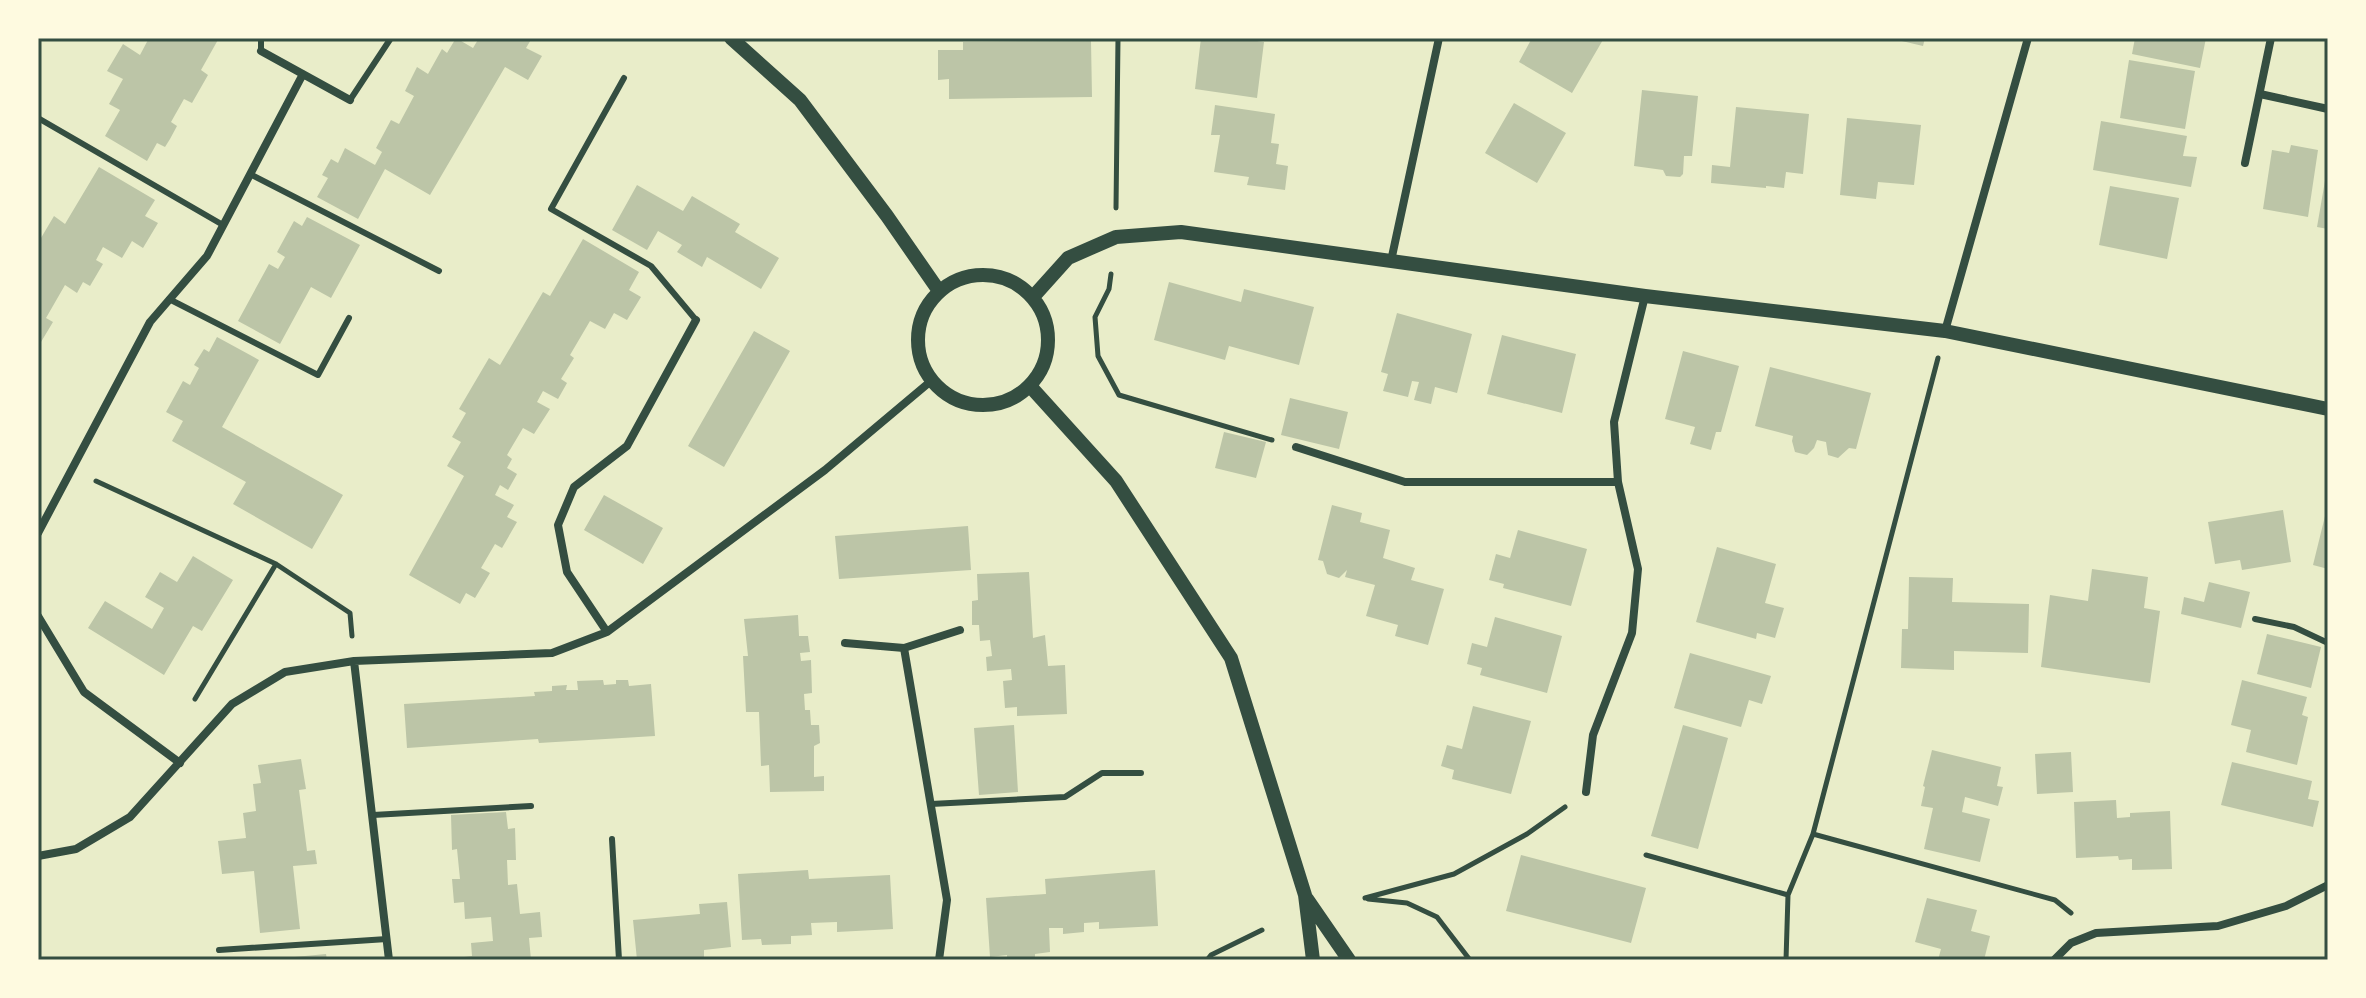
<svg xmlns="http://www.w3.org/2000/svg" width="2366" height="998" font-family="Quicksand,sans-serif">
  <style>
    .building { fill: #bcc5a7 }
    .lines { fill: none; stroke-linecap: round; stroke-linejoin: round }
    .path { stroke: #344e41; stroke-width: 5 }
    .service { stroke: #344e41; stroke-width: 6 }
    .minor { stroke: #344e41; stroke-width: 8 }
    .tertiary { stroke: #344e41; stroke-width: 14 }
    .neatline { fill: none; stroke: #344e41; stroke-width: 3 }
  </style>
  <rect width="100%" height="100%" fill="#e9edc9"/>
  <path class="building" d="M149 38H219L201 70 208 75 192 103 184 99 171 122 177 126 170 139 165 147 157 143 147 161 105 136 120 110 109 104 123 79 107 71 123 44 140 55Z
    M456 38 473 48 479 38H532L526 48 542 56 528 80 505 67 430 195 385 169 358 219 317 197 328 178 322 175 331 159 338 163 345 148 375 165 382 152 376 148 391 120 399 124 414 96 405 91 417 67 428 74 442 49 447 53Z
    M1201 38H1250V40L1264 42 1257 98 1195 89Z
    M1532 38H1604L1572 93 1519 62Z
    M1889 38H1925L1923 46Z
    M2135 38H2206L2200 68 2132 54Z
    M1091 41 1092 97 949 99V79L938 80V50H963V42Z
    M2129 60 2195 71 2185 129 2120 118Z
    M1642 90 1698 96 1692 156H1684L1683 174 1680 177 1666 176 1663 170 1634 166Z
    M1514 103 1566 133 1537 183 1485 153Z
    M1215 105 1275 114 1271 143 1279 144 1276 164 1288 166 1285 190 1247 185 1249 177 1214 172 1220 135H1211Z
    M1736 107 1809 114 1803 174 1786 172 1784 188 1766 186V188L1711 183 1712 165 1730 167Z
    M1847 118 1921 125 1914 185 1878 182 1876 199 1840 195Z
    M2101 121 2187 136 2183 156 2197 157 2191 187 2093 170Z
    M2291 145 2318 150 2308 217 2263 209 2272 150 2289 153Z
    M99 167 155 200 145 216 158 223 143 248 132 241 122 258 103 247 96 260 103 264 90 286 83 282 77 293 65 285 46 318 53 322 38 347V243L54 216 65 224Z
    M2326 175 2328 176V229L2317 227Z
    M637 185 683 211 692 196 740 224 735 232 779 258 761 289 707 257 702 267 677 252 682 245 658 231 647 250 612 230Z
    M2110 186 2179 198 2167 259 2099 245Z
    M307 217 360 245 331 298 311 287 280 344 238 321 269 264 278 269 285 257 277 252 294 221 302 226Z
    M583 239 639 272 629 290 641 297 627 320 614 313 605 329 590 321 570 355 574 358 561 379 567 383 558 399 543 391 537 402 550 409 534 434 523 428 507 455 512 459 507 468 517 474 508 490 500 485 495 495 514 505 507 517 517 522 502 548 495 544 481 568 490 573 475 598 466 593 460 604 409 575 464 476 447 466 461 442 452 437 466 413 459 409 489 358 500 365 543 292 550 296Z
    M1169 282 1241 302 1244 289 1314 307 1299 365 1229 346 1225 360 1154 340Z
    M1397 313 1472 334 1457 393 1435 387 1431 404 1414 400 1419 382 1412 381 1408 397 1383 391 1388 374 1381 372Z
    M754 331 790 351 724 467 688 446Z
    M1502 335 1576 354 1562 413 1487 394Z
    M217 337 259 360 222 427 343 495 312 549 233 504 246 482 172 441 183 421 166 412 183 381 190 385 199 368 194 365 204 349 209 352Z
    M1683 351 1739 366 1721 432H1716L1711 450 1690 444 1695 427 1665 419Z
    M1770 367 1871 393 1856 449 1849 448 1838 458 1828 455 1826 442 1817 440 1814 448 1807 455 1795 452 1792 441 1793 436 1755 426Z
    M1290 398 1348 412 1339 449 1281 435Z
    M1224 432 1266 442 1256 478 1215 468Z
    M604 495 663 528 643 564 584 530Z
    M1332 505 1362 513 1360 522 1390 530 1383 558 1415 568 1411 580 1444 589 1428 645 1395 636 1398 625 1366 616 1375 585 1345 577 1347 570 1339 578 1327 574 1323 561 1318 560Z
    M2327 508H2328V569L2313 565Z
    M2283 510 2291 562 2242 570 2240 560 2215 564 2208 522Z
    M968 526 971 570 839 579 835 536Z
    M1518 530 1587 549 1571 606 1503 588 1504 584 1489 580 1496 554 1510 558Z
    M1717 547 1776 564 1765 603 1784 608 1775 638 1757 633 1756 639 1696 622Z
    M193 556 233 580 202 631 193 626 164 675 88 628 105 601 152 629 164 608 145 597 160 572 177 582Z
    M2092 569 2148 577 2144 608 2160 611 2150 683 2041 667 2050 595 2088 601Z
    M1029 572 1033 638 1045 635 1048 666 1065 665 1067 714 1017 716V707L1005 708 1003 681 1012 680 1011 669 987 671 986 657 992 656 990 640 980 641 979 625H972V601L978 600 977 574Z
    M1909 577 1953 578 1952 602 2029 604 2028 653 1954 651V670L1901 668 1902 629H1908Z
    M2209 582 2250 592 2241 628 2181 614 2184 597 2204 602Z
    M798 615 799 636H808L810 652 800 653 801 661 811 660 812 693 804 694 805 710H810L811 725H819L820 743 814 746V777L824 776V791L770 792 769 765 761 766 759 712H746L743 656H748L744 619Z
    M1495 617 1562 636 1547 693 1480 675 1482 668 1467 664 1472 643 1487 647Z
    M2267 634 2321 647 2311 688 2257 674Z
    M1690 653 1771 676 1762 704 1749 700 1741 727 1674 708Z
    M603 680 604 685 616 684V680H628L629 686 651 684 655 736 539 743 538 739 407 748 404 704 535 696 534 692 552 691V686L567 685 566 690H578L577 681Z
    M2242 680 2307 697 2302 715 2308 717 2297 765 2246 752 2251 730 2231 725Z
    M1473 706 1531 721 1511 794 1452 779 1454 770 1441 766 1447 745 1462 749Z
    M1014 725 1018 792 979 795 974 728Z
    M1683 725 1728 738 1698 849 1651 836Z
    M1932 750 2001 767 1997 786 2003 787 1998 806 1965 797 1962 812 1990 819 1980 862 1924 849 1933 808 1921 806 1925 787 1923 786Z
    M2071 752 2073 792 2037 794 2035 754Z
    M301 759 306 789 299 790 307 851 315 850 317 864 293 866 300 929 260 933 254 871 222 874 218 841 246 838 243 813 256 811 253 784 261 783 258 765Z
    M2232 762 2312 781 2308 799 2319 801 2313 827 2221 805Z
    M2116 800 2117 818 2130 817V813L2170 811 2172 869 2132 870V859L2119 860 2118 856 2076 858 2074 802Z
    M506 812 508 829 515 828 516 860H507L508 885 517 884 520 914 540 912 542 937 529 938 531 960H457V958L472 956 471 943 493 941 491 917 465 919 464 902 454 903 452 879H460L457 849 452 850 451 815Z
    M1521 855 1646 888 1631 943 1506 911Z
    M808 870 809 879 890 875 893 929 837 932V922L811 923 812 935 791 936V944L762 945 761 939 742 940 738 874Z
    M1155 870 1158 926 1099 929V922L1084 923V932L1063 934V928H1049L1050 952 1035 954V960H1007V955L990 957 986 898 1046 894 1045 879Z
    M1927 898 1977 910 1971 931 1990 936 1984 960H1938L1941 949 1915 942Z
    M727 902 731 947 704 950V958L637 960 633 920 700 914 699 904Z
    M326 954 327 960H284V958Z"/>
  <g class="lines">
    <path class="path" d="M1116 208 1118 38
      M1111 274 1109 289 1095 317 1098 356 1119 395 1272 440
      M96 481 276 564 350 613 352 636
      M195 699 276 564
      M1813 834 2055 900 2071 913
      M1646 855 1788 895
      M1365 898 1454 874 1527 834 1565 807
      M1368 899 1407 903 1437 917 1470 960
      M1207 960 1211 955 1262 930
      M1786 960 1788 895 1813 834 1938 358"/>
    <path class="service" d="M261 51V38
      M624 78 551 209 651 266 696 320
      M350 100 391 38
      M38 118 223 225
      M250 174 439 271
      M169 299 318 375 349 318
      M2255 619 2294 627 2328 643
      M931 804 1065 797 1102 773H1141
      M373 815 531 806
      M612 839 619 960
      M219 950 387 939"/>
    <path class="minor" d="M261 51 350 100
      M2260 94 2328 109
      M2245 163 2271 38
      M1391 261 1439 38
      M1945 331 2028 38
      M1296 447 1405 482H1618
      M38 533 150 322 207 256 303 74
      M38 616 84 692 180 763
      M607 632 567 572 558 525 574 487 627 446 696 320
      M845 643 904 648 960 630
      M904 648 947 900 939 960
      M354 661 389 960
      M1586 792 1593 735 1632 633 1638 569 1618 482 1614 422 1645 296
      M38 856 76 849 130 817 232 704 285 672 354 661 552 653 607 632 825 470 931 381
      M2054 960 2071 943 2096 933 2218 926 2286 906 2328 885"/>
    <path class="tertiary" d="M731 38 800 100 887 216 939 291
      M918 340a65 65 0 1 1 130 0a65 65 0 1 1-130 0Z
      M1033 297 1068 258 1116 237 1181 232 1645 296 1945 331 2328 409
      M1030 386 1116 481 1231 658 1305 895 1313 960
      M1307 899 1349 960"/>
  </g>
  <rect width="2366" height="998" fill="none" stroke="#fefae0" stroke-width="80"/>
  <rect x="40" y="40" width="2286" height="918" class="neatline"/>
</svg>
